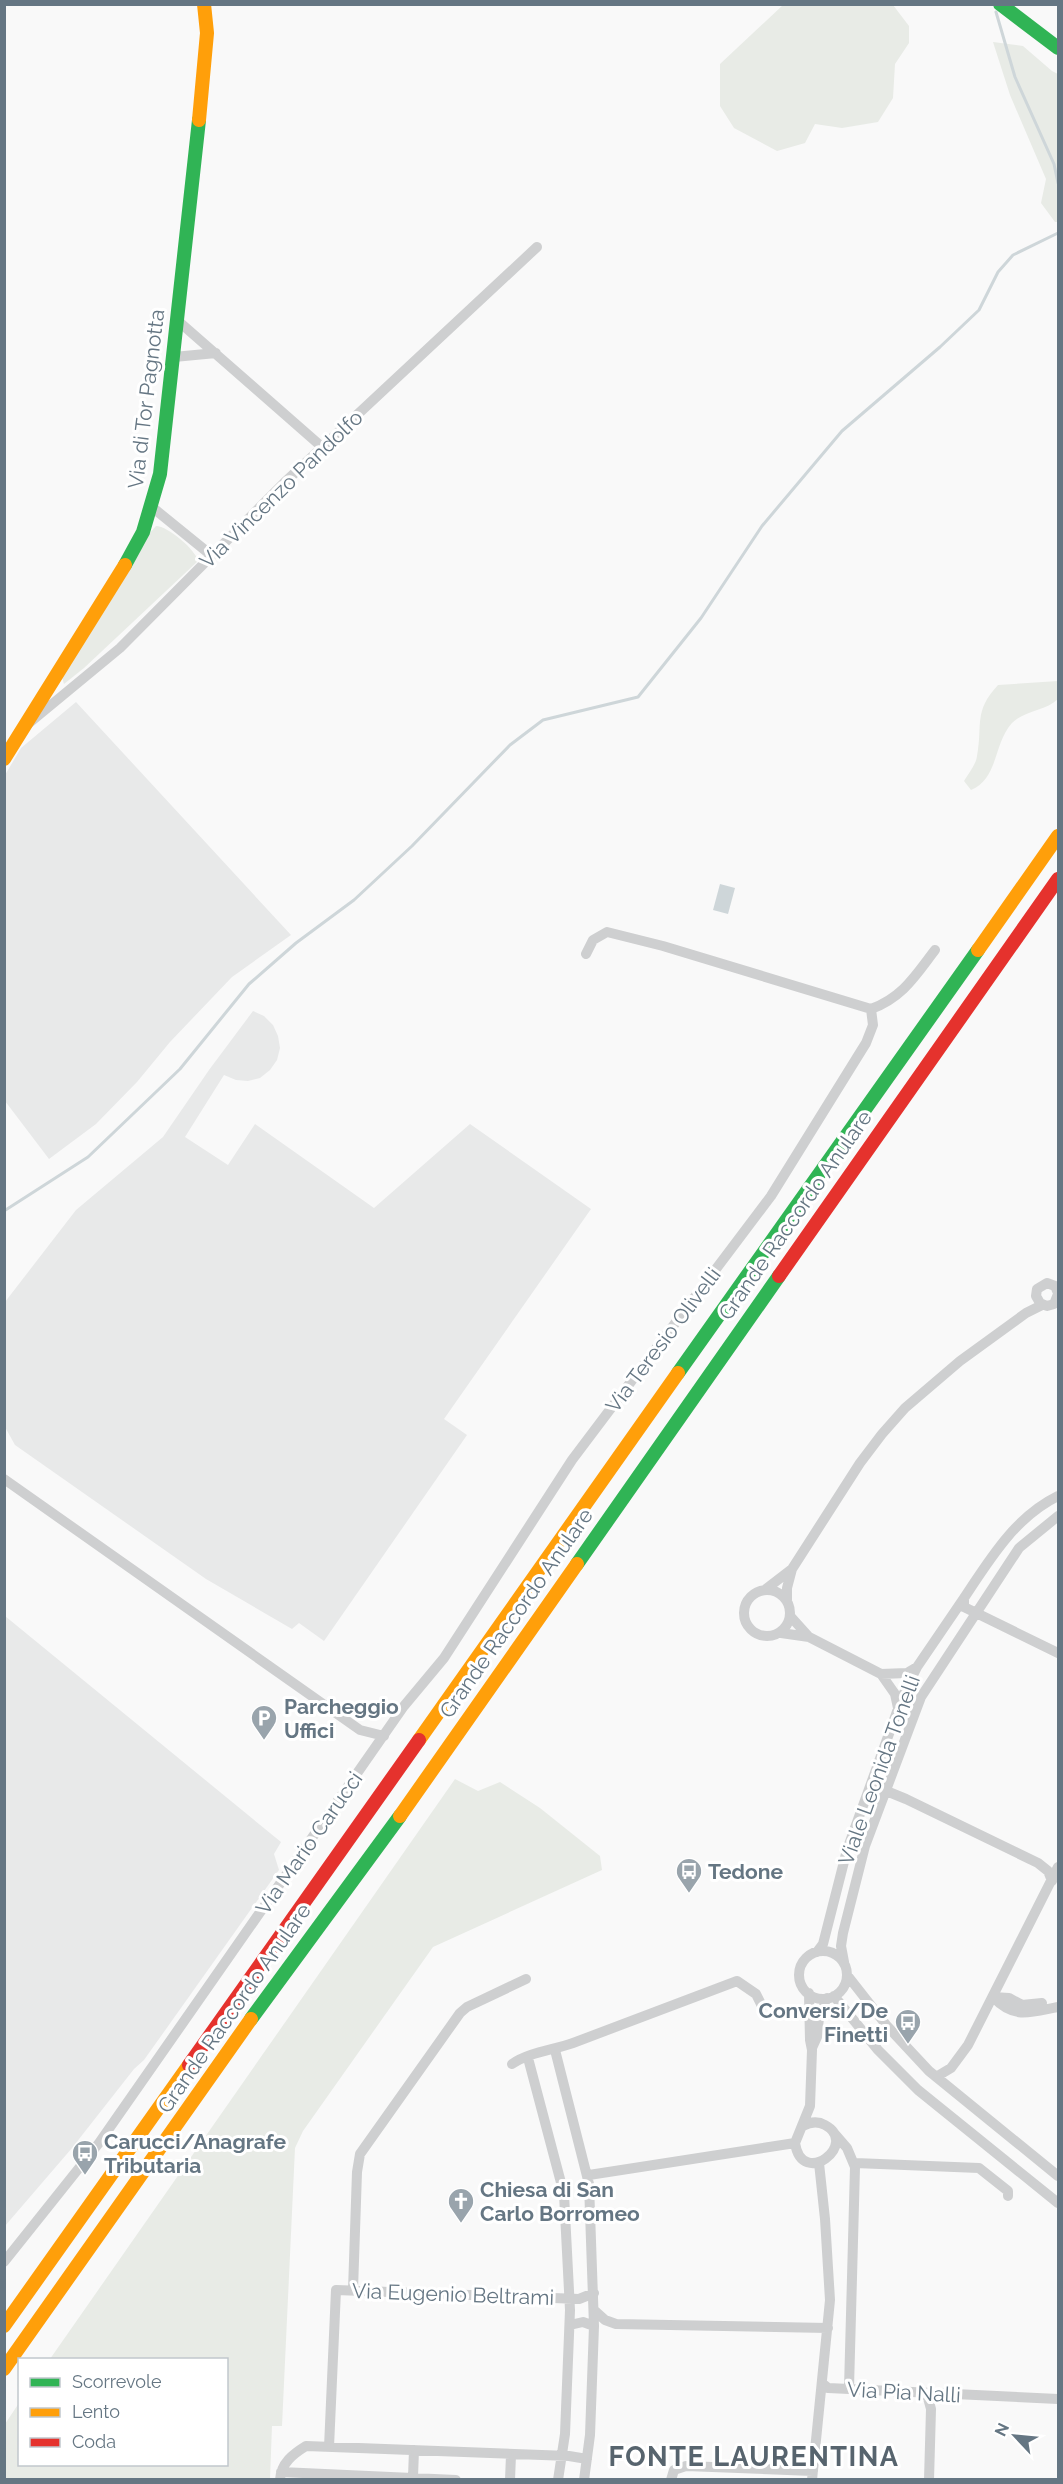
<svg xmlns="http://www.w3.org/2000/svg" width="1063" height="2484" font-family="Raleway,sans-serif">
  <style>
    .built { fill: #e8e9e9 }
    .green { fill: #e8ebe6 }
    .water { fill: #ced6d9 }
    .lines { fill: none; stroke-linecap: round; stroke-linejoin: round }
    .stream { stroke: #ced6d9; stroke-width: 3 }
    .street { stroke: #cecfd0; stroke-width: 10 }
    .fast { stroke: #30b455; stroke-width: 14 }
    .slow { stroke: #ff9f0a; stroke-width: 14 }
    .jam { stroke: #e5322d; stroke-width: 14 }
    .labels { text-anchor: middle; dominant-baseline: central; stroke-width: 6; stroke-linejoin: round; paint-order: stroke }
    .street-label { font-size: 21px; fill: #657683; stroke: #fff }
    .poi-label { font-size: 21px; font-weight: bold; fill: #657683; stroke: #fff; text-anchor: start }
    .district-label { font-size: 27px; font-weight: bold; letter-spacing: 1.5px; fill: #57646e; stroke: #fff }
  </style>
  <rect width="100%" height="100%" fill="#f9f9f9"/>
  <path class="built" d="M76 702 291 935 232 977 170 1042 137 1082 96 1124 49 1159 5 1101V775L21 748Z
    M253 1011 264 1016 273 1025 278 1036 280 1048 277 1060 270 1070 260 1078 248 1081 236 1080 224 1075 185 1137 228 1165 255 1124 374 1208 470 1124 591 1209 444 1419 467 1435 324 1641 299 1623 292 1629 206 1579 15 1445 5 1427V1302L76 1210 163 1137 209 1070Z
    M5 1616 281 1842 274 1854 279 1870 144 2060 134 2069 72 2148 5 2226Z"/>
  <path class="green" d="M783 5H893L909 26V43L895 64 893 98 878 122 842 128 815 124 805 143 777 151 734 128 720 106V64Z
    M993 42 1023 46 1052 71 1058 74V222H1055L1041 203 1046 179 1010 95Z
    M156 526C168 526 196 550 198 561L84 668 64 684 62 677 133 565 148 535Z
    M1058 681V699C1046 711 1025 710 1012 723 993 744 999 778 971 790L964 781C968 774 976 765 977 756 983 724 973 712 998 685Z
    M455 1779 478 1791 500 1782 540 1808 600 1856 602 1870 433 1947 303 2131 295 2148 282 2426H272L270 2479H5V2424L19 2403 20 2464H226V2360L50 2359Z"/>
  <path class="water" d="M720 884 735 888 728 914 713 910Z"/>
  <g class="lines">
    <path class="stream" d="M996 12 1015 77 1054 164 1058 183
      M4 1211 88 1157 180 1069 249 984 296 943 354 900 412 846 510 745 543 720 638 697 701 618 762 526 842 431 940 347 979 310 998 272 1013 255 1058 233"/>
    <path class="street" d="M177 320 322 447
      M174 357 216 353
      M152 507 211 555
      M28 724 120 648 284 483 537 247
      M586 954 593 940 607 932 663 946 871 1009
      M1058 1293 1055 1286 1047 1283 1037 1289 1036 1296 1040 1303 1047 1306 1054 1304 1058 1294
      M4 1479 360 1730 384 1736
      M1058 1496C1015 1517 990 1559 964 1598V1607L1058 1653
      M766 1589 792 1569 860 1463 882 1434 905 1408 960 1361 1026 1313 1042 1305
      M744 1613a23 23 0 1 1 46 0a23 23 0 1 1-46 0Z
      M787 1600V1588L792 1569
      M791 1617 809 1637 881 1674 907 1673 917 1667
      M781 1633 809 1637
      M881 1674 895 1694 898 1708
      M879 1788 906 1799 1038 1863 1048 1871 1052 1881
      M799 1975a24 24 0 1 1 48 0a24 24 0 1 1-48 0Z
      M817 1952 823 1944 847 1850 903 1695 917 1667 964 1598
      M844 1962 841 1946 843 1933 865 1846 921 1697 1019 1548 1058 1516
      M847 1975 887 2026 929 2071 1058 2176
      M834 1996 878 2050 918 2090 1058 2203
      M993 1997C1014 2020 1031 2012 1058 2007
      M993 1997 1009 1998 1022 2005 1042 2003
      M812 2048 817 2037 819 2018 827 1998
      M555 2050 589 2184 594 2326 590 2435 584 2480
      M528 2058 564 2194 570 2310 565 2434 558 2480
      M512 2064C529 2052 554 2050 573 2043L737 1981 756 1994 762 2006
      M936 2077 951 2068 968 2045 1058 1867
      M803 2126C810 2122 818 2121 825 2125 860 2144 802 2189 795 2143L810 2106 812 2050 810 2040 809 1993
      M834 2133 847 2148 855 2167 849 2388
      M855 2163 979 2168 1008 2191V2196
      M589 2175 795 2143
      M4 2262 99 2143 404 1706 444 1658 572 1460 771 1196 866 1043 873 1025 871 1009C903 997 915 976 935 950
      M353 2290 357 2172 360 2154 460 2013 467 2007 526 1979
      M595 2311 605 2320 616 2324 828 2328
      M570 2325 583 2322 594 2326
      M823 2384 828 2388 1058 2399
      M924 2393 928 2398 931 2409 929 2480
      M329 2447 336 2290 579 2299 594 2293
      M281 2472 456 2480
      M413 2477 414 2450
      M280 2480C281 2463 293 2454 306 2446L569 2456 587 2459
      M510 2480 511 2455
      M671 2480 674 2470 686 2466 813 2471
      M812 2480 830 2300 825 2219 819 2163"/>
    <path class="fast" d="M1000 4 1058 48
      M125 565 143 532 160 474 199 120
      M678 1373 978 950
      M577 1564 779 1276
      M251 2019 400 1816"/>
    <path class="slow" d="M199 120 207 33 204 4
      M4 759 125 565
      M978 950 1058 836
      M419 1740 678 1373
      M400 1816 577 1564
      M4 2326 189 2065
      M4 2369 251 2019"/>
    <path class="jam" d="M779 1276 1058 879
      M189 2065 419 1740"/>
  </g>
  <defs>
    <g id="parking-pin" transform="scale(1.35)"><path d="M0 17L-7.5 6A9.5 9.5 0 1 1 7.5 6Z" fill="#99a4ac" stroke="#fff"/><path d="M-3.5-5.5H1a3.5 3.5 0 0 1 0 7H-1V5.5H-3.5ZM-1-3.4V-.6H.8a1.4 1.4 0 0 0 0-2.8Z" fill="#fff"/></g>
    <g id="bus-pin" transform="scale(1.35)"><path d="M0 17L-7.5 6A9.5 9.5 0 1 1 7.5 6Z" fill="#99a4ac" stroke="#fff"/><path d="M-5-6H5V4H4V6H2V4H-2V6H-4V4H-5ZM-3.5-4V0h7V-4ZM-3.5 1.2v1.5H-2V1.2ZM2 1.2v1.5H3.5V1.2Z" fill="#fff"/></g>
    <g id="church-pin" transform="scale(1.35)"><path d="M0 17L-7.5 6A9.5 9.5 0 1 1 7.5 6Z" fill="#99a4ac" stroke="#fff"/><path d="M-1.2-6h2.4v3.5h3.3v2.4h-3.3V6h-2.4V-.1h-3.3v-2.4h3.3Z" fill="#fff"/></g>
  </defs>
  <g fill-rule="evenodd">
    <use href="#parking-pin" x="264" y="1718"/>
    <use href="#bus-pin" x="689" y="1871"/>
    <use href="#bus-pin" x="908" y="2022"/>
    <use href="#bus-pin" x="85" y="2153"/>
    <use href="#church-pin" x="461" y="2201"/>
  </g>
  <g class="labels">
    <g class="street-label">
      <text transform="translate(146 399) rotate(-83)">Via di Tor Pagnotta</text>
      <text transform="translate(281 489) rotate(-44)">Via Vincenzo Pandolfo</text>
      <text transform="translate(795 1215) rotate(-55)">Grande Raccordo Anulare</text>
      <text transform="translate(663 1340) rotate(-53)">Via Teresio Olivelli</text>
      <text transform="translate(516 1613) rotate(-55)">Grande Raccordo Anulare</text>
      <text transform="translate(879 1770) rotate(-70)">Viale Leonida Tonelli</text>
      <text transform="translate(309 1843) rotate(-55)">Via Mario Carucci</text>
      <text transform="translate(234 2008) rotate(-55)">Grande Raccordo Anulare</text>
      <text transform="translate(453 2294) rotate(2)">Via Eugenio Beltrami</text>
      <text transform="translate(904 2392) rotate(3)">Via Pia Nalli</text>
    </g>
    <g class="poi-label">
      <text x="284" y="1706">Parcheggio<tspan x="284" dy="24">Uffici</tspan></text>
      <text x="708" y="1871">Tedone</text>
      <text x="888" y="2010" text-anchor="end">Conversi/De<tspan x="888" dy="24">Finetti</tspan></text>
      <text x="104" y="2141">Carucci/Anagrafe<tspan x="104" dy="24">Tributaria</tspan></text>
      <text x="480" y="2189">Chiesa di San<tspan x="480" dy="24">Carlo Borromeo</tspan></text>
    </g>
    <g class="district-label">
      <text x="754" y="2456">FONTE LAURENTINA</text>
    </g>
  </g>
  <rect width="1063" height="2484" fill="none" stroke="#657683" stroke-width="12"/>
  <rect x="18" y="2358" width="210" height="108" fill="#ffffff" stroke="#c1c8cd" stroke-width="1.5"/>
  <rect x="30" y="2378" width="30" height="9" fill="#30b455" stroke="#c1c8cd" stroke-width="1.5"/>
  <text x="72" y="2388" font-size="18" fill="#657683">Scorrevole</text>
  <rect x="30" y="2408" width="30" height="9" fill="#ff9f0a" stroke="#c1c8cd" stroke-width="1.5"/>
  <text x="72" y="2418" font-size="18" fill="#657683">Lento</text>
  <rect x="30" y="2438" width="30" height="9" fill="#e5322d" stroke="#c1c8cd" stroke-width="1.5"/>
  <text x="72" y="2448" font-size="18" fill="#657683">Coda</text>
  <g transform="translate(1015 2436) rotate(296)" stroke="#ffffff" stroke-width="4.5" paint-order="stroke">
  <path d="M0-4.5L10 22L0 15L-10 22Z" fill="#657683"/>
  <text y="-9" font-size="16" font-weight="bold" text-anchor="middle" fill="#657683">N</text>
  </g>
</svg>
